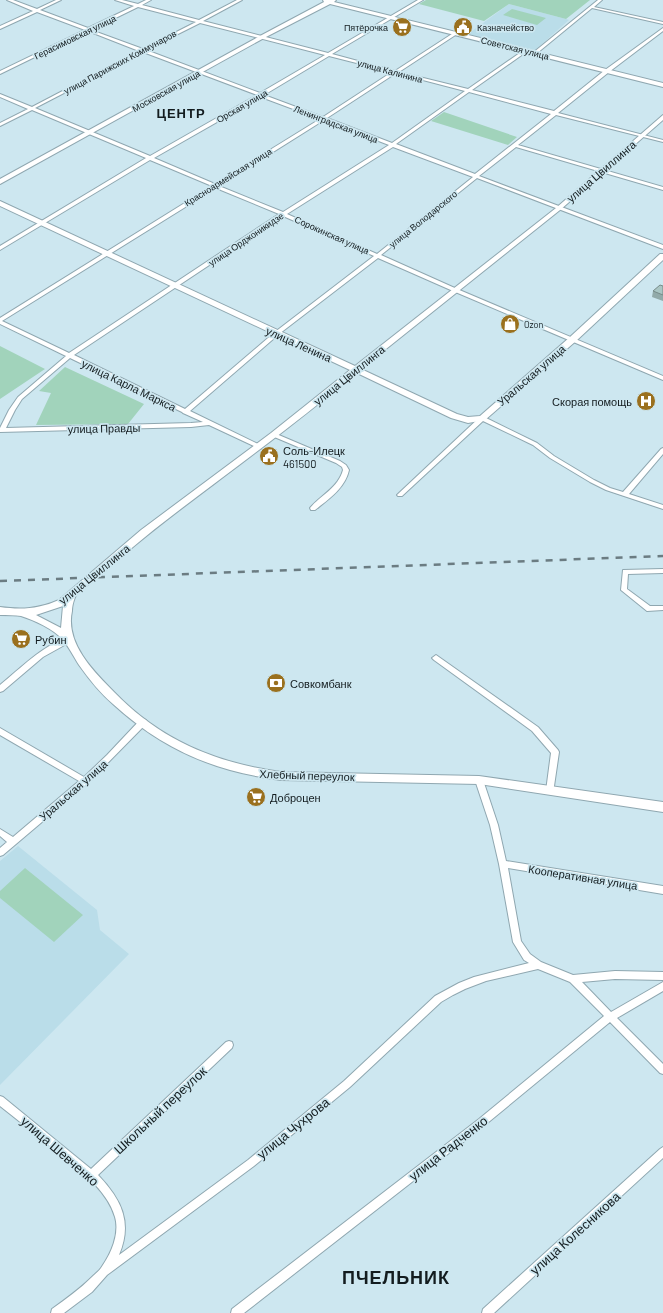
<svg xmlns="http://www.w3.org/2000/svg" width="663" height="1313" font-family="Barlow,sans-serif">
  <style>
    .built { fill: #badde9 }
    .green { fill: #a1d3bb }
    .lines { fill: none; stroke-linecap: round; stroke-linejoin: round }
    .street-casing { stroke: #8fa7b0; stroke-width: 2 }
    .secondary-casing { stroke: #8fa7b0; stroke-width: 2 }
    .street { fill: #fff; fill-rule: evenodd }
    .secondary { fill: #fff; fill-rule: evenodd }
    .rail { stroke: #6b7c82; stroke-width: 2.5; stroke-dasharray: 7 7; stroke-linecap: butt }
    .wall { fill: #92aaa9 }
    .building { fill: #aac6c4; stroke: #778b89 }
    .labels { text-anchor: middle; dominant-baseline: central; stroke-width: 3.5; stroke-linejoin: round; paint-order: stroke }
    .far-poi-label { font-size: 9px; fill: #131c1f; stroke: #cde7f0; text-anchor: start }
    .far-street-label { font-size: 9px; fill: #131c1f; stroke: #cde7f0 }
    .street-label { font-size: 11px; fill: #131c1f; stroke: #cde7f0 }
    .poi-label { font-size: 11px; fill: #131c1f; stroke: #cde7f0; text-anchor: start }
    .far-district-label { font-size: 13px; font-weight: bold; letter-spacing: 1px; fill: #131c1f; stroke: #cde7f0 }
    .near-street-label { font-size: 13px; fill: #131c1f; stroke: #cde7f0 }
    .near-district-label { font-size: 18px; font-weight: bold; letter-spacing: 1px; fill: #131c1f; stroke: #cde7f0 }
  </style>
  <rect width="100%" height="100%" fill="#cde7f0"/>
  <path class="built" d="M509 4 566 19 569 20 534 51 468 34Z
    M18 846 97 910 100 930 129 954 0 1085V861Z"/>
  <path class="green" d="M426 0H590L566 19 509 4 484 21 419 4Z
    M512 9 546 18 537 25 503 15Z
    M444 112 517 137 508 145 431 121Z
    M0 346 45 369 0 399Z
    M65 367 144 404 128 424 36 425 51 393 39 391Z
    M25 868 83 915 54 942 0 898V891Z"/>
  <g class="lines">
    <g class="street-casing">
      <path id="street" d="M7 0H13L37 9 56 0H61L40 10 88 28 134 6 115 0H122L138 4 146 0H151L142 5 199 20 237 0H242L203 21 328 53 418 0H423L332 54 395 71 455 32H457V34L399 72 468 89 524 50H526V52L472 90 554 111 605 70 663 28V31L609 72 558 113 663 140V142L556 115 518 145 663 187V190L516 147 479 176 663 245V249L477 178 381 255 457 289 663 376V380L453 291 378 258 279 334 190 411 260 445 261 446 260 447H256L209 425 191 427 0 432V428L9 410 18 397 66 356 0 324V318L212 186 150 160 0 250V246L146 158 32 110 0 126V123L28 109 0 97V94L32 107 139 51 88 31 0 74V71L85 30 37 12 0 29V26L33 11ZM138 7 196 22 143 49 91 30ZM200 23 325 55 260 93 146 50ZM143 52 257 95 150 156 35 108ZM329 56 392 72 323 117 264 95ZM396 73 465 91 392 143 327 118ZM469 92 551 114 475 174 396 144ZM261 97 320 119 215 184 154 158ZM324 120 389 145 283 212 219 186ZM393 147 473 177 377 254 287 214ZM216 188 279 214 69 353 2 321ZM283 216 374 256 275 332 185 409 74 355ZM70 358 182 412 183 413 203 422 191 423 6 428 15 410 22 399Z
        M598 0H602L594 7 663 22V24L592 8 536 54H534V52Z
        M482 416 537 443 554 456 594 480 610 488 623 492 661 449 663 448V454L629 494 663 505V509L606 490 590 482 550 458 533 445 483 421 402 496H398L397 495 398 494 480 417Z
        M274 433 340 461 346 465 349 470C345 488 329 499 315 510H311L310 508C321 495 338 488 343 470L342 467 336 463 272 436 271 435Z
        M663 569V573L628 574 627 589 650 606H663V610L647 611 621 590 623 570Z
        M68 637 71 640 70 642 43 657 3 691 0 692V685C21 668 42 646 68 637Z
        M436 655 538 727 558 750 559 752 553 793 550 794 547 793 546 791 551 753 532 731 434 660 432 658Z
        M143 719 146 720 147 722 146 724 88 783 3 855 0 856V848L7 842 0 836V829L13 837 79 781 0 735V728L84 777 107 755 140 720Z
        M479 777 482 778 483 780 498 825 506 861 663 886V894L508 868 521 941 530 954 541 962 573 975 615 971 663 972V980L615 979 582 982 611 1012 663 982V991L617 1018 663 1064V1074L660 1073 610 1022 485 1125 244 1313H231L232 1309 479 1119 604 1016 570 982 538 969 486 981 465 989 453 995 441 1002 350 1087 254 1166 107 1275 92 1292 64 1313H51L52 1309C66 1299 80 1289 92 1277 95 1274 99 1271 101 1268 111 1254 120 1234 115 1217 107 1189 78 1169 57 1152 38 1136 19 1121 0 1106V1096L3 1097 91 1169 226 1042 229 1041 232 1042 233 1045 232 1048 98 1175C121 1199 133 1222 119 1255L248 1160 344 1081 435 996 459 983 474 977 529 963 524 960 513 942 499 864 490 825 475 780 476 778Z
        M663 1147V1158L494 1313H482L483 1309 660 1149Z"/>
    </g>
    <g class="secondary-casing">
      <path id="secondary" d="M323 0H336L334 2 663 83V87L330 4 264 38 0 184V179L260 36 324 2Z
        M663 115V120L560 210 361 369 457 414 468 417 480 416 570 337 660 254H663V260L576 341 485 420 468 423 451 418 357 373C323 400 290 427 255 453 212 486 168 517 127 552 114 563 102 574 89 584 85 587 79 591 76 595 74 599 72 606 72 611 65 643 93 671 114 692 160 740 216 763 281 772L479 776 663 802V812L479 784 281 780C215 772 162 749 113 704 100 693 89 679 79 665 74 657 69 647 63 640 54 629 34 620 21 616 15 615 7 615 0 615V607C21 610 39 609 59 600L141 530 271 433 350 370 0 206V201L355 366 556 208ZM63 606 61 628 36 615Z"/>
    </g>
    <use href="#street" class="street"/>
    <use href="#secondary" class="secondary"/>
    <path class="rail" d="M0 581 663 556"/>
  </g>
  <path class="wall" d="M663 286V301L652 297 653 291Z"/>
  <path class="building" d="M660 285 663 286V295L653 291Z"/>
  <defs>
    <g id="supermarket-disc" transform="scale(1)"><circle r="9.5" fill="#9a701e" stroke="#cde7f0"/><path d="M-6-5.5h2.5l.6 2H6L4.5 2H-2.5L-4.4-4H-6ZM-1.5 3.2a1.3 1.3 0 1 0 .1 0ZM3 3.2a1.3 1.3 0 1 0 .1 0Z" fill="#fff"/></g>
    <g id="civic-disc" transform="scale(1)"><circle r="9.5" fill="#9a701e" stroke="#cde7f0"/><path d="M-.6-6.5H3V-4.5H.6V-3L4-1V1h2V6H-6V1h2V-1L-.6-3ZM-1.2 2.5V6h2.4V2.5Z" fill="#fff"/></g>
    <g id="shop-disc" transform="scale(1)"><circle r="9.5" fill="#9a701e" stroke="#cde7f0"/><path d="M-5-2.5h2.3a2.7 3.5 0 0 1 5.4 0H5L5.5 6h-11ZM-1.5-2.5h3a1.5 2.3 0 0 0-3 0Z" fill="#fff"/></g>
    <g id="hospital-disc" transform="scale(1)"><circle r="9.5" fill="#9a701e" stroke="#cde7f0"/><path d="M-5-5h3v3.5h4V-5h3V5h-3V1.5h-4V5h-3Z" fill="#fff"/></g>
    <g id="bank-disc" transform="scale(1)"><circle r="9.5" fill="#9a701e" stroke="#cde7f0"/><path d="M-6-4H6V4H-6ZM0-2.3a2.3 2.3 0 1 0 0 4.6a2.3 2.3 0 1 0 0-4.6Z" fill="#fff"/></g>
  </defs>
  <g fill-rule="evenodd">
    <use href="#supermarket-disc" x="402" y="27"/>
    <use href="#civic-disc" x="463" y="27"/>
    <use href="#shop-disc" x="510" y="324"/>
    <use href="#hospital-disc" x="646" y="401"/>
    <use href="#civic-disc" x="269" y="456"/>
    <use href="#supermarket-disc" x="21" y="639"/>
    <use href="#bank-disc" x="276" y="683"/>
    <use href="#supermarket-disc" x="256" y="797"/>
  </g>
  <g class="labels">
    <g class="far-poi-label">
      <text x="388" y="27" text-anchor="end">Пятёрочка</text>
      <text x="477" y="27">Казначейство</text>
      <text x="524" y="324">Ozon</text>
    </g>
    <g class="far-street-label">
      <text transform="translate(75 37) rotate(-26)">Герасимовская улица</text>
      <text transform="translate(515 48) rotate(14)">Советская улица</text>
      <text transform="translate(120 62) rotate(-28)">улица Парижских Коммунаров</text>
      <text transform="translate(390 71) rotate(15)">улица Калинина</text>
      <text transform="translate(166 91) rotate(-29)">Московская улица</text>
      <text transform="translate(242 106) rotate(-30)">Орская улица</text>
      <text transform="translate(336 124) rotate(21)">Ленинградская улица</text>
      <text transform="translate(228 177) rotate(-32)">Красноармейская улица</text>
      <text transform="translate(423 219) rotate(-39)">улица Володарского</text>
      <text transform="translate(332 235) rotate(24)">Сорокинская улица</text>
      <text transform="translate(246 239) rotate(-34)">улица Орджоникидзе</text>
    </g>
    <g class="street-label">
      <text transform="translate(601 171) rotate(-41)">улица Цвиллинга</text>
      <text transform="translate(299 344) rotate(24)">улица Ленина</text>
      <text transform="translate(349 375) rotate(-39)">улица Цвиллинга</text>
      <text transform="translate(531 375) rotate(-41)">Уральская улица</text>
      <text transform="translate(129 385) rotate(26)">улица Карла Маркса</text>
      <text transform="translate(104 428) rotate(-1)">улица Правды</text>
      <text transform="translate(94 574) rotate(-39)">улица Цвиллинга</text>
      <text transform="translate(307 775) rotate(2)">Хлебный переулок</text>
      <text transform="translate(73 790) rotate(-41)">Уральская улица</text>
      <text transform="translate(583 877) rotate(9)">Кооперативная улица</text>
    </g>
    <g class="poi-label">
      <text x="632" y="401" text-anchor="end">Скорая помощь</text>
      <text x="283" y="450">Соль-Илецк<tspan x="283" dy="13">461500</tspan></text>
      <text x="35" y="639">Рубин</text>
      <text x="290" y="683">Совкомбанк</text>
      <text x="270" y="797">Доброцен</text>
    </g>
    <g class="far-district-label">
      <text x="181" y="113">ЦЕНТР</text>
    </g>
    <g class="near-street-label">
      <text transform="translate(160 1110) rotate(-43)">Школьный переулок</text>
      <text transform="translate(293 1128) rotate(-39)">улица Чухрова</text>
      <text transform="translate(448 1148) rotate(-38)">улица Радченко</text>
      <text transform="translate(60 1151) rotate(41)">улица Шевченко</text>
      <text transform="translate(575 1233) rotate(-42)">улица Колесникова</text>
    </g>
    <g class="near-district-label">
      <text x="396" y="1277">ПЧЕЛЬНИК</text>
    </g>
  </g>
</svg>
